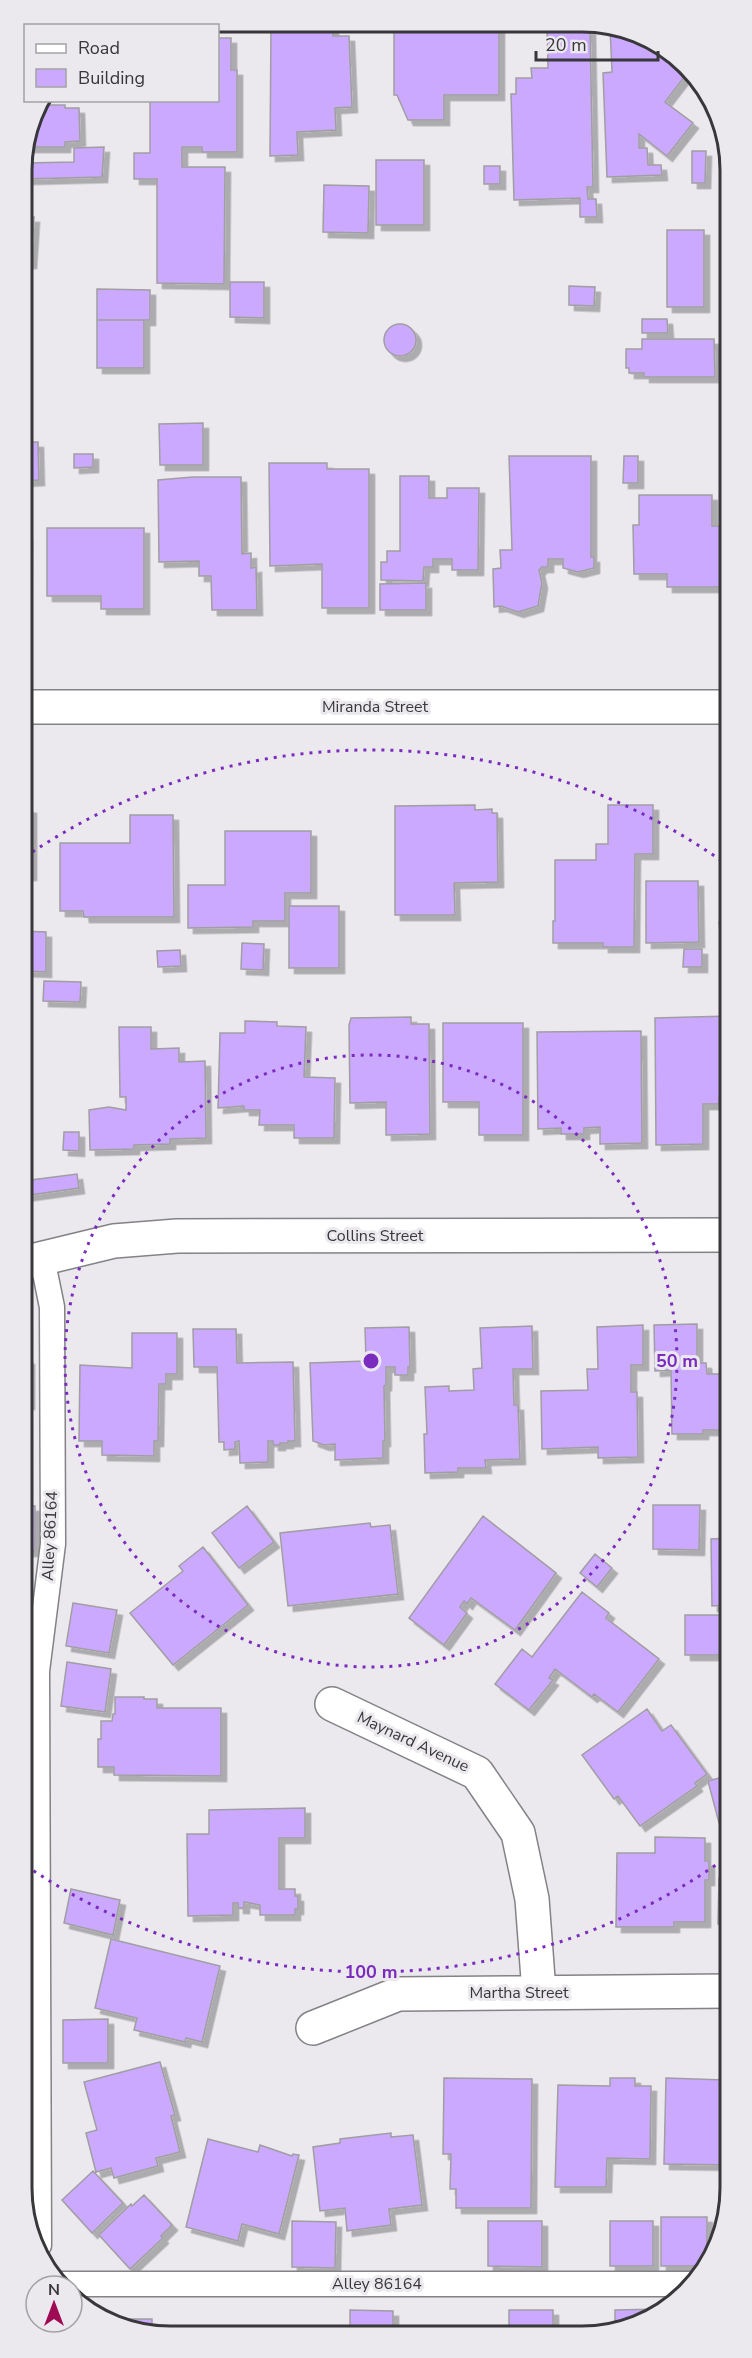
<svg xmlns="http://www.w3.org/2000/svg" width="752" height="2358" font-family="'Nunito Sans',sans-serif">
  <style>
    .building { fill: #caa9ff; stroke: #a09ea2; stroke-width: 1.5; filter: url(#shadow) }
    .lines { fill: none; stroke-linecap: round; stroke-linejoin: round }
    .lane-casing { stroke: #838286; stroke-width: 27 }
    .street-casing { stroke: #838286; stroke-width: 36 }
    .lane { stroke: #fff; stroke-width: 24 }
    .street { stroke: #fff; stroke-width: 33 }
    .ring { fill: none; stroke: #7b2cbf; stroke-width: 3; stroke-dasharray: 3 6 }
    .labels { text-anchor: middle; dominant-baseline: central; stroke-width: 6; stroke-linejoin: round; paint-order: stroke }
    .street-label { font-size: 16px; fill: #383739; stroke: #ebe9ed }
    .rim { fill: none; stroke: #383739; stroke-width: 3 }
    .centre { fill: #7b2cbf; stroke: #ebe9ed; stroke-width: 3 }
    .ring-label { font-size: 18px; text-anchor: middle; font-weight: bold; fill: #7b2cbf; stroke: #ebe9ed; stroke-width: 6; stroke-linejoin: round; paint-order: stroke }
  </style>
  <defs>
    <filter id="shadow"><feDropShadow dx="5.5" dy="5.5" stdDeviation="0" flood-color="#0004"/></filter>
  </defs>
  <rect width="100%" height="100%" fill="#ebe9ed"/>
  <path class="building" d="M293 23V29L333 27V36H349L352 107 335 108 336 130 297 132 298 155 270 156 271 25Z
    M394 26H420V32H445V26H499V95H444V120H408L397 95H394Z
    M610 27H617L685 63V76L665 102 693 123 667 156 639 134V148H647L648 165H661L662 175 607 177 603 73 612 72Z
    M547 29H590L593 187H587L588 199H596L597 217H580V198L514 200 511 94H516V78H532L531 68H548Z
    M218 38H231V70H237V152H202V147H182V167H225L224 284 157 283V179H134V153H150V100H218Z
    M36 105H65V108H79L80 141 65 142V147H25Z
    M104 147 102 177 25 179V163L74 162V148Z
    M692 151H706L705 183H692Z
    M376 160H424V225H376Z
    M484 166H500V184H484Z
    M324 185 369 186 368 233 323 232Z
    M21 217H34L31 263H21Z
    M667 230H704V307H667Z
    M230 282H264V318L230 317Z
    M569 286 595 287 594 306 569 305Z
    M97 289 150 290V320H97Z
    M642 319H667L668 333H642Z
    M97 320H144V368H97Z
    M384 340a16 16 0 1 1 32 0a16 16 0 1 1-32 0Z
    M642 339H714L715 377H644V373H629V368H626V349H642Z
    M203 423V465H160L159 424Z
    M22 442H38L39 480 22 481Z
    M74 454H93V467L74 468Z
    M509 456H591V557H594V568L578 572 563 568V559H548V567H542L539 570 542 583 538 606 518 612 501 606 494 607 493 569 501 568 500 550H512Z
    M624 456H638V483H623Z
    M269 463H327V469H369V608H322V564L270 566Z
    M400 476H429V498H447V488H479L478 570H452V559H433V567H424L423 581 381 580V562H387V551H400Z
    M726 476H729V500H725Z
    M193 477H241L242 554 251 553V568L256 567 257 610H212L211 576H199V561L159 562 158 480Z
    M639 495H712V526H729V587H667V574H634L633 525H639Z
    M47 528H144V609H101V596H47Z
    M22 534H27L26 610H22Z
    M426 583V610H380V584Z
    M475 805V810L492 809V813H497L498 882 454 883 455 915H395V806Z
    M608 805H653V854H635L634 947H603V943H553V921H555V860H596V844H608Z
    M22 807 31 808V875H22Z
    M130 815H173L174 917H84L83 911H60V843H130Z
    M225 831H311V893H285V921H253V927L188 928V885H225Z
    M646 881H698L699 942 646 943Z
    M289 906H339V968H289Z
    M729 921V959H723L719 922Z
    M22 931 46 932V972L22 971Z
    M242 943 264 944 263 970 241 969Z
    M684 949H702V967H683Z
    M180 950 181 966 158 967 157 951Z
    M44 981 81 982 80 1002 43 1001Z
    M729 1016V1098H719V1104H703V1144L656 1145 655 1018Z
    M411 1017V1024H429L430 1134 386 1135V1102L350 1103 349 1025 351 1018Z
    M245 1021 277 1022V1026L306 1027 304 1077 335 1078 334 1138H294V1125H259L260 1110H244V1106L218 1108 220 1033H245Z
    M443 1023H523V1135H479V1102H443Z
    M119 1027H151V1049L179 1048V1062L205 1061 206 1138 170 1139V1144L134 1145V1149L90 1150 89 1110 109 1107 126 1110V1097H120Z
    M641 1031 642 1143 600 1144V1127L584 1128V1134H561V1128L538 1129 537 1032Z
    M64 1132H79V1151L63 1150Z
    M77 1174 79 1188 23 1196V1181Z
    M697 1324V1363H706L707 1374H726V1369H730V1458H720V1430H703V1434H672L671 1370 655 1371 654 1325Z
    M643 1325V1365H631V1392H637L638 1457 598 1458V1447L542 1449 541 1391 588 1390 587 1369H598L597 1327Z
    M532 1326 533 1369H513L514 1405H518L520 1459 485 1460 486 1468H458V1472L425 1473 424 1434H427L425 1387 449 1386V1391L474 1390 473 1369 482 1368 480 1328Z
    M409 1327 410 1367H408V1375H395V1367H386V1385L384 1386 385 1441H383V1458L335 1460V1444L324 1445 313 1441 310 1363 366 1361 365 1328Z
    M193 1329H236L237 1363 293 1362 295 1441H288V1443H280V1445H273V1441H268V1462L240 1463 239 1441 235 1442V1449L224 1450V1442H219L217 1367H194Z
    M132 1333H177V1374H166V1384H159L158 1441H154V1456L102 1455V1441H79L80 1365 132 1368Z
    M23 1359H29V1404H23Z
    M653 1505H700L699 1550 653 1549Z
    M23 1506H35V1551H23Z
    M247 1506 274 1542 239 1568 212 1533Z
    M483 1516 556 1573 515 1630 471 1598 467 1604 464 1601 460 1607 467 1613 444 1645 409 1618Z
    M370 1523 371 1527 390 1525 398 1594 288 1606 280 1533Z
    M730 1538V1605L712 1606 711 1539Z
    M203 1547 248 1605 173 1665 130 1613 183 1571 179 1566Z
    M595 1554 612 1568 597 1587 580 1573Z
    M582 1592 609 1613 606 1618 659 1659 618 1712 594 1694 592 1697 555 1669 549 1678 553 1680 529 1710 495 1684 522 1649 532 1657Z
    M73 1603 117 1610 109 1653 66 1646Z
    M685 1615H729L730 1655H685Z
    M67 1662 111 1669 105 1712 61 1706Z
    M115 1697H144V1699H157V1708H221V1776L114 1775V1767H98V1739H101V1721H112L113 1714H115Z
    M647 1709 662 1731 671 1725 707 1774 695 1783 697 1786 640 1826 618 1796 614 1799 582 1755Z
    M730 1775V1821L719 1823 708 1781Z
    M305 1808V1838H279V1889H295V1896H298V1909H295V1915H260V1905L244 1902V1908H238V1903H233V1915L188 1916 187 1834H209V1810Z
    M655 1837 705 1838V1861H709V1880H705V1922H674V1927H616L617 1853H655Z
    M719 1878H730V1924H718Z
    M71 1889 120 1900 113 1935 64 1923Z
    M111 1939 220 1966 202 2042 186 2038 185 2042 134 2030 137 2018 95 2008Z
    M108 2019V2063H63V2020Z
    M160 2062 175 2115 171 2116 180 2152 156 2158 158 2166 114 2178 111 2168 96 2172 86 2133 97 2130 84 2082Z
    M725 2077H731V2165L664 2164 666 2078 725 2080Z
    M444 2078 532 2079 531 2208H456V2189H450L451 2154H443Z
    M610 2078H635V2086H651L650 2159 607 2158 606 2187H555L558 2085 610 2086Z
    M391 2133V2137L413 2135 422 2205 389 2209 391 2225 347 2231 345 2208 320 2211 313 2147 340 2143V2139Z
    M208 2139 258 2152 260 2145 292 2156 293 2154 299 2155 279 2234 242 2224 238 2241 186 2227Z
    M93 2171 123 2203 92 2233 62 2200Z
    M144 2195 172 2225 161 2236 163 2238 130 2269 99 2235 131 2204 132 2206Z
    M661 2217H707V2266H661Z
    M292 2221 336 2222 335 2268 292 2267Z
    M488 2221H542V2267L488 2266Z
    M610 2221H653V2266H610Z
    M660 2309V2315L657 2317 615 2333V2310Z
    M350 2310 393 2311V2334H350Z
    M509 2310H553V2334H509Z
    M113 2319H152V2334H140Z"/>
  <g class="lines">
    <g class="lane-casing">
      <path id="lane" d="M39 2245 37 1671 53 1544 52 1307 42 1258
        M59 2284H695"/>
    </g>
    <g class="street-casing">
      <path id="street" d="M22 707H729
        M23 1263 114 1241 177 1236 730 1235
        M332 1704 477 1773 518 1833 532 1899 539 1992
        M313 2028 398 1994 730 1991"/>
    </g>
    <use href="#lane" class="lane"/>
    <use href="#street" class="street"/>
  </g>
  <g class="ring">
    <circle cx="371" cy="1361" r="306"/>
    <path d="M730 1855A611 611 0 0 1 25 1865M25 857A611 611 0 0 1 726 864"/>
  </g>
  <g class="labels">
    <g class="street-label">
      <text x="375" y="707">Miranda Street</text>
      <text x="375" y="1236">Collins Street</text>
      <text transform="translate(50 1536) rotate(-87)">Alley 86164</text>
      <text transform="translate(413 1742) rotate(25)">Maynard Avenue</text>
      <text x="519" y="1993">Martha Street</text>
      <text x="377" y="2284">Alley 86164</text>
    </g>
  </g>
  <path d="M0 0H752V2358H0ZM170 32H582A138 138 0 0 1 720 170V2188A138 138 0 0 1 582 2326H170A138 138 0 0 1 32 2188V170A138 138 0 0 1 170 32Z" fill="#ebe9ed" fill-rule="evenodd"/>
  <path class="rim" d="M170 32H582A138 138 0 0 1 720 170V2188A138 138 0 0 1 582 2326H170A138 138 0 0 1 32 2188V170A138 138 0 0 1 170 32Z"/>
  <circle cx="371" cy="1361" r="9" class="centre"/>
  <g class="ring-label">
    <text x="677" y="1367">50 m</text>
    <text x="371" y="1978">100 m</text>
  </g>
  <rect x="24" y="24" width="195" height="78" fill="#ebe9ed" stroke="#a3a2a5" stroke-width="1.5"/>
  <rect x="36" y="44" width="30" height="9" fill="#ffffff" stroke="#a3a2a5" stroke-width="1.5"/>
  <text x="78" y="54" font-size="18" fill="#383739">Road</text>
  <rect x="36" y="69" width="30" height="18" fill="#caa9ff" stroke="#a3a2a5" stroke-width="1.5"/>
  <text x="78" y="84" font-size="18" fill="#383739">Building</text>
  <g transform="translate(54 2304)"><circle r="28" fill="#ebe9ed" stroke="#a3a2a5" stroke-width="1.5"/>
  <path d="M0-4.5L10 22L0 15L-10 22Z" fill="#9e0b54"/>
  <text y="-9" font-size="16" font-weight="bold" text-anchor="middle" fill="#383739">N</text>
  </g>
  <path d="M536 51v9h122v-9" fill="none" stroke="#383739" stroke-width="3"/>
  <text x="545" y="51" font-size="18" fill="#383739" stroke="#ebe9ed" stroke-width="4.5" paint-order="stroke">20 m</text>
</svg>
